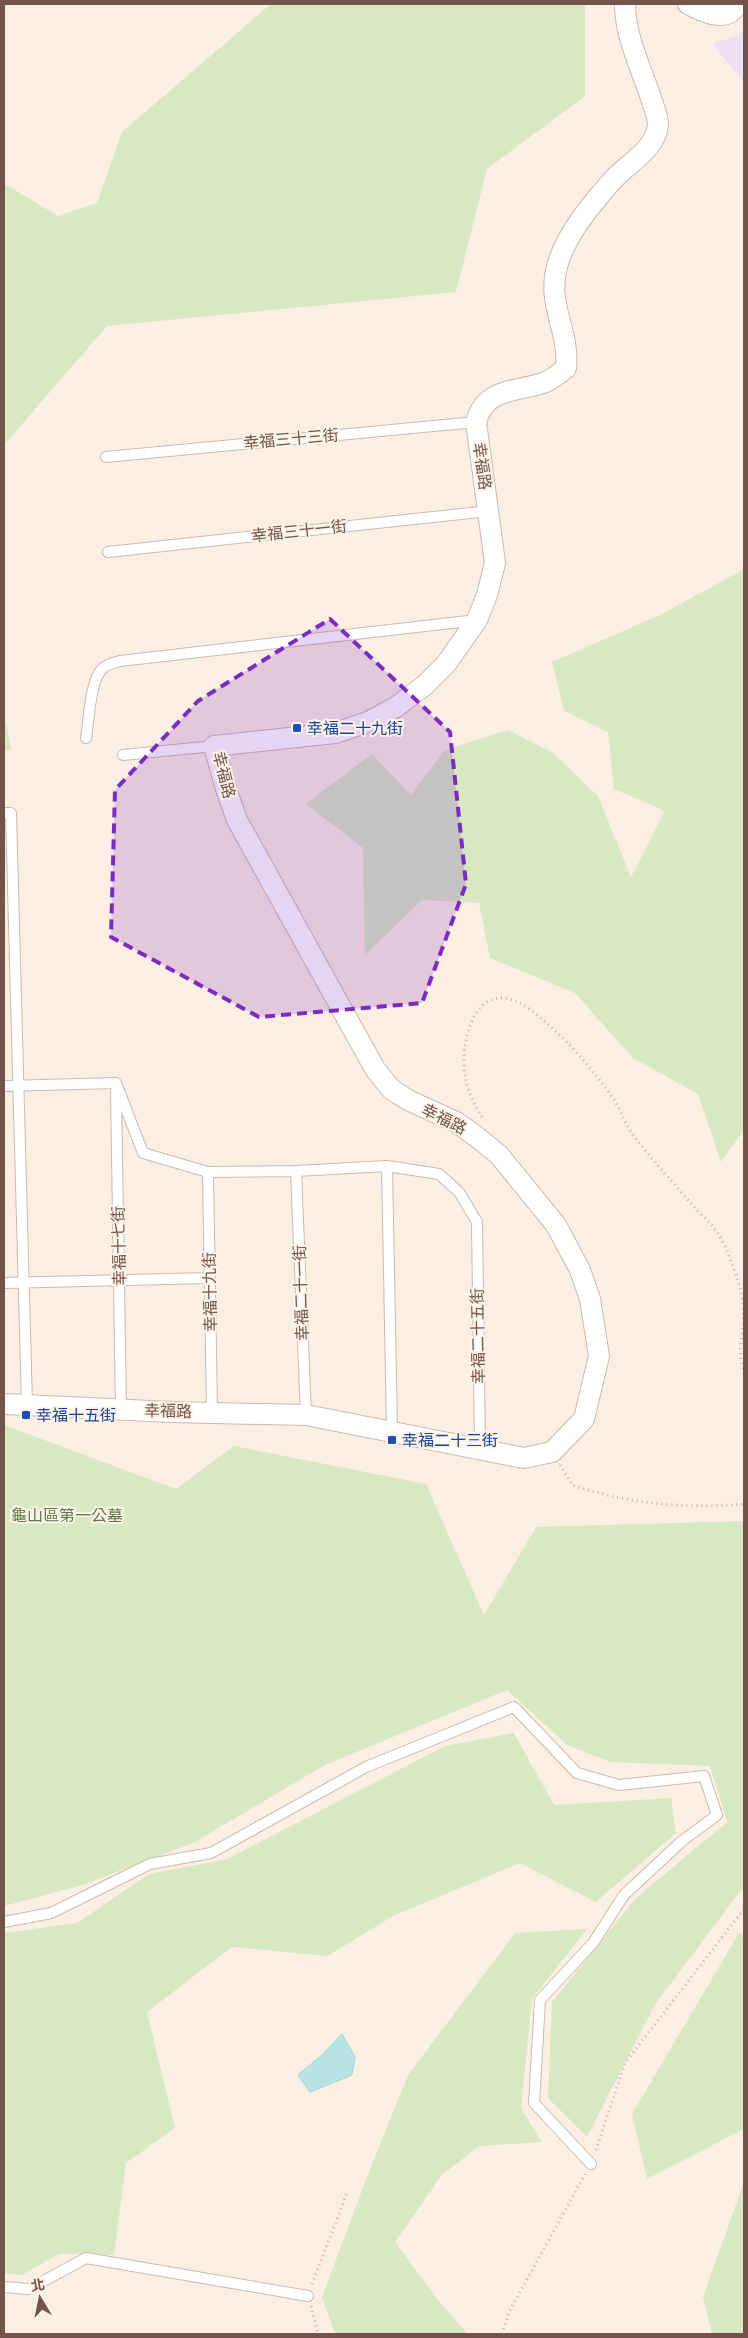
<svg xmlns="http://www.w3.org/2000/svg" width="748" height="2338" font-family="'Roboto Condensed','Noto Sans TC',sans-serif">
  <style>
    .education { fill: #ece0f7 }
    .green { fill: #d7e8c3 }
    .water { fill: #b9e3e3; stroke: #a0d3d5 }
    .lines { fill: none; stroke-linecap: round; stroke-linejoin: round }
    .lane-casing { stroke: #ceb8ae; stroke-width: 12 }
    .street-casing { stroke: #ceb8ae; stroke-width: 22 }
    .path { stroke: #d4ada0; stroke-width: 3; stroke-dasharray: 1 4; stroke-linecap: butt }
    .lane { stroke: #fff; stroke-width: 10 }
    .street { stroke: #fff; stroke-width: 20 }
    .marked { fill: #7b2cbf; fill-opacity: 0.2; stroke: #7b2cbf; stroke-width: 4; stroke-dasharray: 10 6; stroke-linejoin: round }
    .transit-dot { fill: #1a4fb4; stroke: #fef3e9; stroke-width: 2 }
    .labels { text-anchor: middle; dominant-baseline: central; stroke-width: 4; stroke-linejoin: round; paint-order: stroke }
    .street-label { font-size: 16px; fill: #72544b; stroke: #fef3e9 }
    .transit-label { font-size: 16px; fill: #164399; stroke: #fef3e9; text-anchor: start }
    .park-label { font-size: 16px; fill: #597843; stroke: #fef3e9 }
  </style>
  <rect width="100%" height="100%" fill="#fbefe4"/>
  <path class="education" d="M744 29V82L712 44 738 35Z"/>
  <path class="green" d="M271 4H585V96L487 169 456 292 107 326 4 445V186L10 187 58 216 97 203 122 132Z
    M744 569V1130L721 1162 698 1094 633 1058 575 993 490 958 479 903 422 900 365 955 363 848 306 804 372 754 411 795 445 750 508 730 553 753 598 796 631 877 665 811 614 789 608 732 564 711 552 662 660 615Z
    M4 712 11 750H4Z
    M4 1425 176 1489 234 1446 426 1484 484 1615 536 1527 744 1521V1891L741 1890 656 2003 587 2137 548 2098 552 2002 635 1899 727 1822 710 1766 610 1762 567 1745 507 1690 325 1765 195 1842 83 1885 4 1906Z
    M514 1733 554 1805 671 1798 676 1833 596 1902 520 1863 395 1915 327 1956 232 1947 147 2012 175 2128 126 2163 114 2255 59 2254 22 2275 4 2273V1933L77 1923 149 1874 227 1859 445 1746Z
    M587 1929 532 1999 521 2108 542 2142 479 2146 442 2175 395 2242 442 2305 468 2334H335L322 2297 365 2182 408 2075 515 1933Z
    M739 1933 744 1935V2129L647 2179 632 2114Z
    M744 2182V2334H712L703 2297Z"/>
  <path class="water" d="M342 2034 355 2057 352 2075 310 2092 298 2075 322 2055Z"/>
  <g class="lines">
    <g class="lane-casing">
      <path id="lane" d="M106 457 476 422
        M108 552 489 511
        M86 738C89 721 90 681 102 669 107 664 113 663 120 661L477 620
        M123 755 214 746
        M4 813H11L27 1406
        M116 1083 143 1153 208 1172 296 1171 387 1166 439 1174 459 1192 477 1222 480 1449
        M4 1086 116 1083
        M116 1091 121 1409
        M387 1166 392 1431
        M296 1171 306 1415
        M208 1172 212 1411
        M4 1283 209 1278
        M4 1922 51 1913 150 1864 211 1853 366 1767 514 1707 577 1773 619 1785 704 1776 717 1815 682 1841 624 1895 593 1943 540 2000 534 2103 591 2164
        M4 2287 29 2289 86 2258 308 2296"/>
    </g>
    <g class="street-casing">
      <path id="street" d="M688 4C701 11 728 25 737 4
        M4 1404 171 1412 306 1415 524 1458 552 1452 584 1419 599 1356 590 1299 580 1270 556 1225 499 1155 477 1137 456 1122 408 1100 391 1089 375 1069 237 820 226 789 214 746 335 733 368 722 396 707 425 685 446 664 477 620 487 595 495 563 476 422C485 388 515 392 543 383 552 380 559 374 566 368 570 328 544 303 559 260 569 231 591 205 611 182 627 163 656 151 658 124 658 115 652 103 650 95 640 66 625 35 625 4"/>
    </g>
    <path class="path" d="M482 1117C474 1105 467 1090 465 1075 459 1033 480 972 531 1010 560 1032 592 1068 613 1098 621 1110 625 1124 633 1135 652 1160 674 1183 694 1207 702 1216 713 1225 719 1235 727 1248 733 1267 738 1281 741 1290 743 1301 743 1311 745 1330 736 1352 744 1370
      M560 1465 572 1485C630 1504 683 1509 744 1504
      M596 2150 625 2063 744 1909
      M312 2284 347 2193
      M311 2306 318 2334
      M502 2334 509 2312 585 2174"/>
    <use href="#lane" class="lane"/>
    <use href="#street" class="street"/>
  </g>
  <path class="marked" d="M330 619 450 732 466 884 422 1003 259 1017 111 937 115 790 198 701Z"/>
  <g class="transit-dot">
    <rect x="292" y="723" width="10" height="10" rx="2.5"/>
    <rect x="21" y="1410" width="10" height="10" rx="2.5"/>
    <rect x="387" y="1435" width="10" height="10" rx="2.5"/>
  </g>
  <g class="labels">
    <g class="street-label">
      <text transform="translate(291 439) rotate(-5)">幸福三十三街</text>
      <text transform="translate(482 466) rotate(82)">幸福路</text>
      <text transform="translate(299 531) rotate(-6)">幸福三十一街</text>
      <text transform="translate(224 775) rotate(76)">幸福路</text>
      <text transform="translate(444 1119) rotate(27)">幸福路</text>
      <text transform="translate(119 1246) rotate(-91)">幸福十七街</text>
      <text transform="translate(210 1292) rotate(-91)">幸福十九街</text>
      <text transform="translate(301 1293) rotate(-92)">幸福二十一街</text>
      <text transform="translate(478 1336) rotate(-91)">幸福二十五街</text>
      <text transform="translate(168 1411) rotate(1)">幸福路</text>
    </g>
    <g class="transit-label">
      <text x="307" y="728">幸福二十九街</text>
      <text x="36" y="1415">幸福十五街</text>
      <text x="402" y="1440">幸福二十三街</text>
    </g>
    <g class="park-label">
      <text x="67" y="1515">龜山區第一公墓</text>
    </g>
  </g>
  <rect width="748" height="2338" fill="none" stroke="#72544b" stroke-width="10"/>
  <g transform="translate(40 2298) rotate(350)" stroke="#fef3e9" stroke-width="4" paint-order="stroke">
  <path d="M0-4L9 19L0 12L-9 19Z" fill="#72544b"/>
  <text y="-8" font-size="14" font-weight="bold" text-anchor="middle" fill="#72544b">北</text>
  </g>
</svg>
